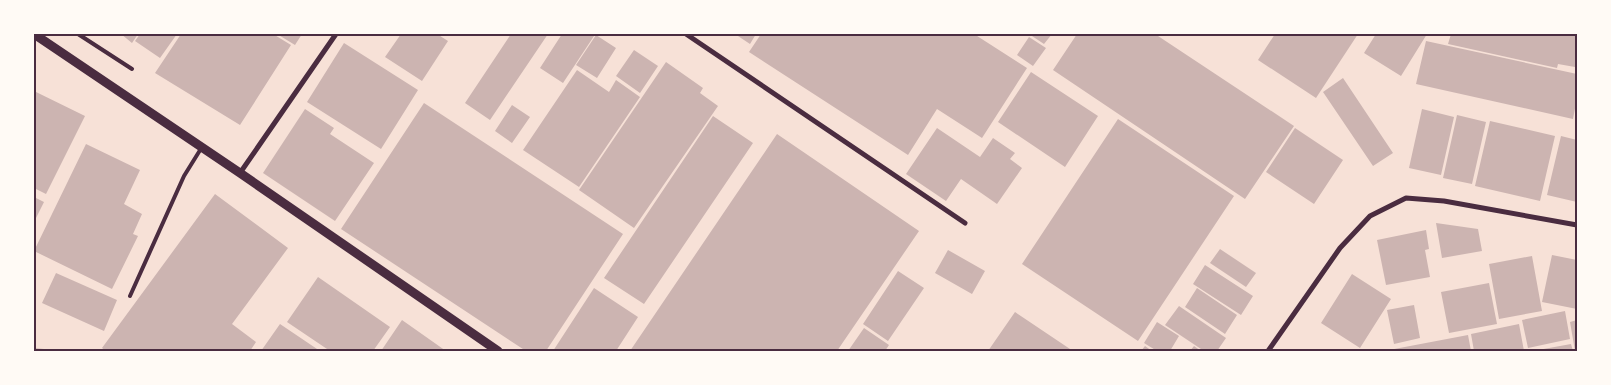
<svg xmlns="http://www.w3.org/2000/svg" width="1611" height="385" font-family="'Fira Sans Condensed',sans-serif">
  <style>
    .building { fill: #ccb4b1 }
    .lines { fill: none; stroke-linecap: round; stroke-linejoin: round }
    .service { stroke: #4a2c40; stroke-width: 4 }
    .minor { stroke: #4a2c40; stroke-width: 5 }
    .tertiary { stroke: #4a2c40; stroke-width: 9 }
    .neatline { fill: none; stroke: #4a2c40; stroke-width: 2 }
  </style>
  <rect width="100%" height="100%" fill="#f7e1d7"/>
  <path class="building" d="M121 34H138L132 43Z
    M140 34H177L160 58 135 41Z
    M181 34H273L291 45 240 125 155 73Z
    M277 34H302L295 45Z
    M401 34H437L448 41 422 81 385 57Z
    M511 34H548L490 120 465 103Z
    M562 34H591L594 36 563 83 540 68Z
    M735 34H756L750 44Z
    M761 34H974L1027 68 982 138 937 109 908 155 749 52Z
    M1029 34H1052L1044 44Z
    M1077 34H1155L1294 126 1245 199 1053 70Z
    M1275 34H1358L1316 98 1258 60Z
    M1376 34H1427L1401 76 1364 53Z
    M1451 34H1577V55L1575 67 1558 64 1557 68 1448 44Z
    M596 35 616 48 597 78 576 65Z
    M1029 37 1046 48 1033 66 1017 55Z
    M1426 41 1577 74V98L1573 119 1416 84Z
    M344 43 418 90 381 149 307 102Z
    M634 50 658 66 640 93 616 76Z
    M666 62 703 88 700 93 718 106 634 228 579 190Z
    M577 70 609 92 616 80 640 97 579 187 523 150Z
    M1031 72 1098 116 1065 167 998 122Z
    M1343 78 1393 153 1373 166 1323 92Z
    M34 91 85 116 46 194 34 188Z
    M424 103 623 234 546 351H526L341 229Z
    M512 105 530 117 512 143 495 131Z
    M305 109 334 128 330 134 374 163 335 221 263 173Z
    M1422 109 1454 117 1441 175 1409 168Z
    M1457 115 1486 122 1472 184 1443 178Z
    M713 116 753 143 644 304 604 278Z
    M1118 119 1234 196 1138 341 1022 264Z
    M1490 121 1555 136 1540 201 1475 186Z
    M937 128 980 157 993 138 1015 153 1010 159 1022 168 997 204 961 179 946 201 906 174Z
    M1295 128 1343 160 1314 204 1266 172Z
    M777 134 919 231 837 351H630Z
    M1561 136 1577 140V202L1547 195Z
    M86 144 140 170 124 204 142 214 133 234 138 236 112 289 34 251Z
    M215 194 288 248 232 324 256 342 250 351H106L102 348Z
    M34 197 44 202 34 222Z
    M1436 223 1478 229 1482 251 1442 258Z
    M1426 230 1429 249 1425 250 1430 277 1386 285 1377 240Z
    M1220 249 1256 273 1246 287 1210 263Z
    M948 250 985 271 972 294 935 273Z
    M1552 255 1577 260V309L1542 302Z
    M1532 256 1542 311 1499 319 1489 264Z
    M1205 265 1253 296 1241 315 1193 284Z
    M898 271 924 288 888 341 863 324Z
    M56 273 117 300 104 331 42 303Z
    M1352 274 1391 299 1360 348 1321 323Z
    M318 277 390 327 373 351H330L287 322Z
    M1489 283 1497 324 1449 333 1441 292Z
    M594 288 638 317 616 351H553Z
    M1197 288 1237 315 1225 334 1185 307Z
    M1414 305 1420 338 1394 344 1387 310Z
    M1179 306 1226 338 1217 351H1204L1165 325Z
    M1565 311 1570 339 1528 348 1522 320Z
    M1015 312 1073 351H988Z
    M402 320 446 351H381Z
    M1577 320V351H1575L1570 322Z
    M1157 322 1179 336 1170 351H1157L1144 343Z
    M280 324 320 351H261Z
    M1519 324 1524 351H1474L1471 334Z
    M864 328 889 345 885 351H848Z
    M1468 335 1471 351H1389V350Z
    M1571 344 1573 351H1538V350Z
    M1145 346 1152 351H1141Z
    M1194 346 1201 351H1190Z
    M34 348 54 350V351H34Z"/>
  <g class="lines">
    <path class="service" d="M78 34 132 69
      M130 296 184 176 202 147"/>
    <path class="minor" d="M686 34 965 223
      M240 173 336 34
      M1268 351 1340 248 1370 216 1406 198 1444 201 1577 225"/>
    <path class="tertiary" d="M34 34 240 173 498 351"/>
  </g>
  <rect width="1611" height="385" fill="none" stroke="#fffaf5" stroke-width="70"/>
  <rect x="35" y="35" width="1541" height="315" class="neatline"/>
</svg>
